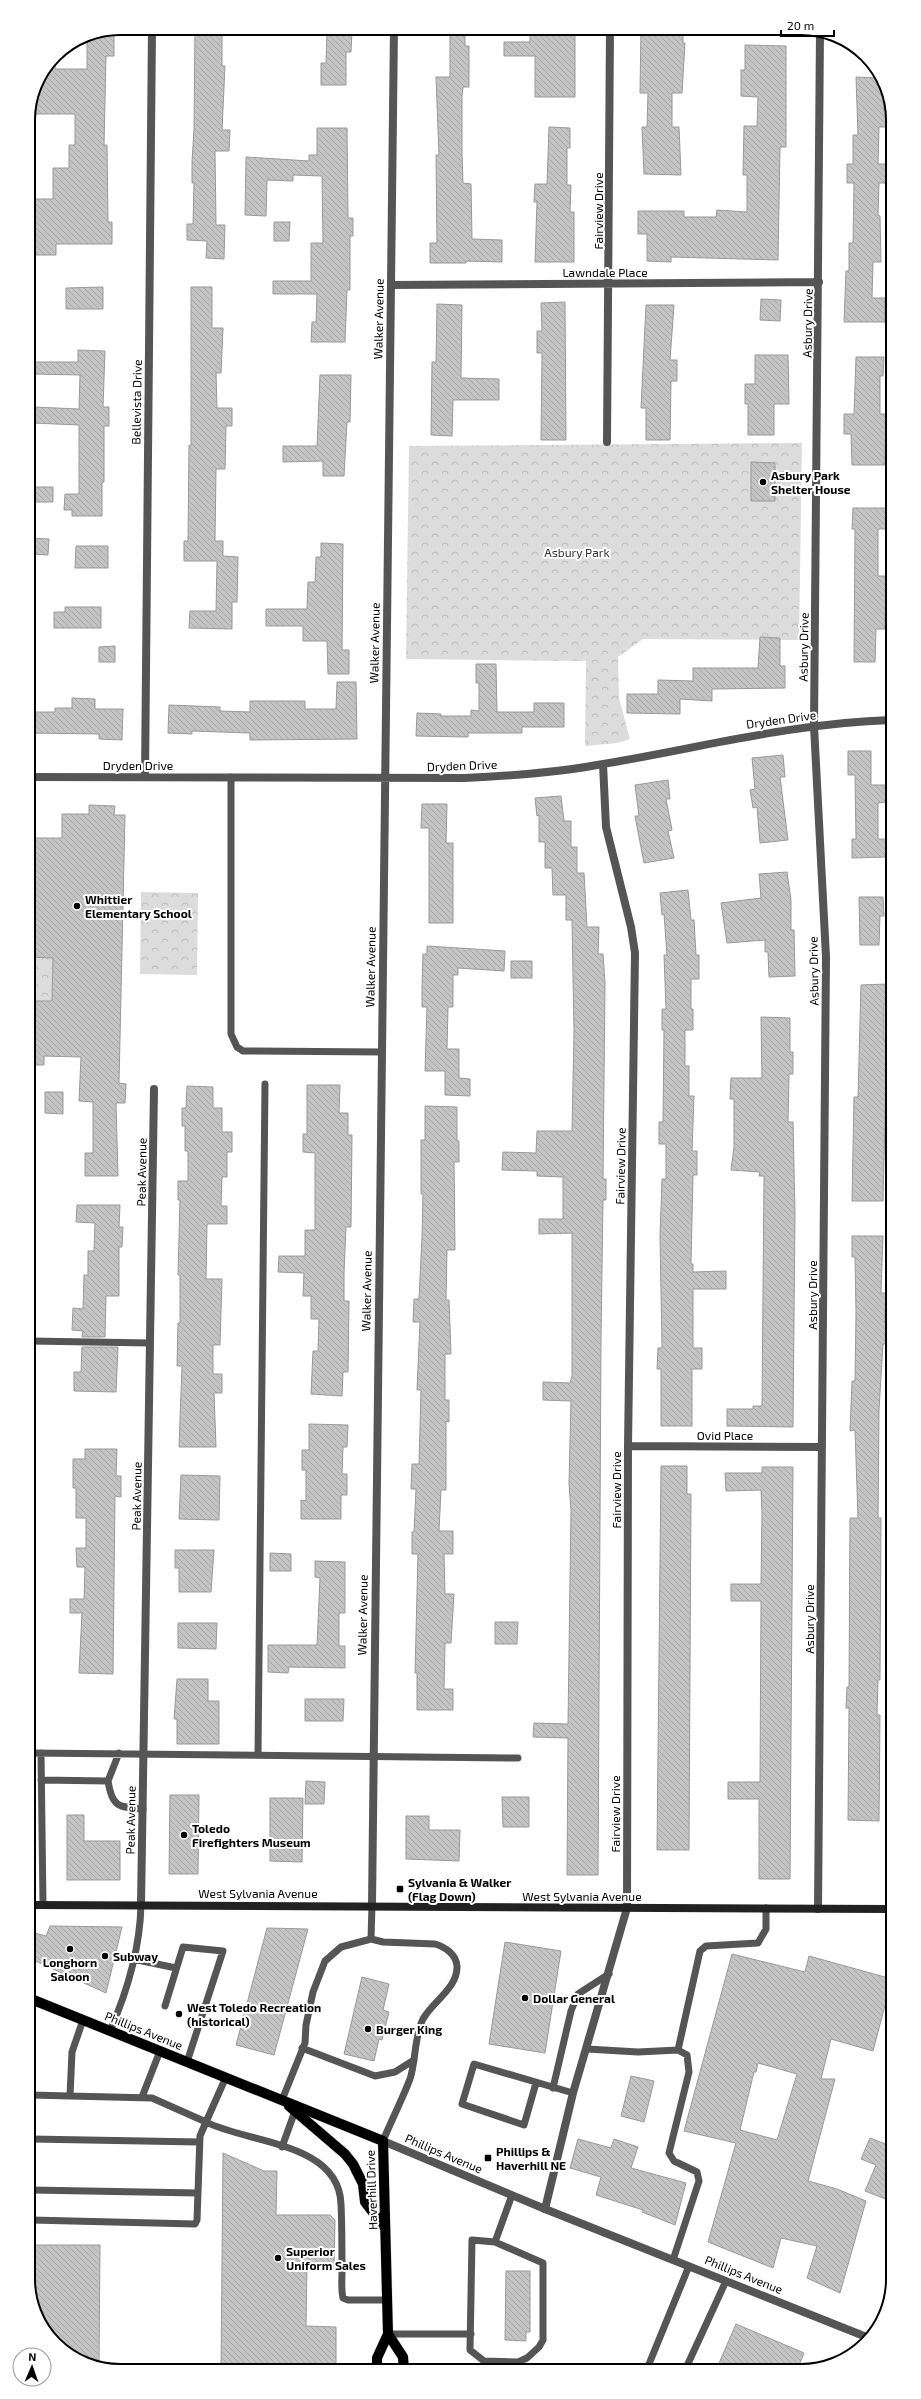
<svg xmlns="http://www.w3.org/2000/svg" width="921" height="2399" font-family="'Exo 2',sans-serif">
  <style>
    .park { fill: url(#park-crowns) }
    .building { fill: url(#building-back-hatch); stroke: #999; fill-rule: evenodd }
    .lines { fill: none; stroke-linecap: round; stroke-linejoin: round }
    .primary-casing { stroke: #dbdbdb; stroke-width: 11 }
    .service { stroke: #555; stroke-width: 7 }
    .minor { stroke: #555; stroke-width: 8 }
    .tertiary { stroke: #555; stroke-width: 8 }
    .secondary { stroke: #222; stroke-width: 8 }
    .primary { stroke: #000; stroke-width: 10 }
    .poi-dot { fill: #000; stroke: #fff; stroke-width: 1.5 }
    .labels { text-anchor: middle; dominant-baseline: central; stroke-width: 4; stroke-linejoin: round; paint-order: stroke }
    .street-label { font-size: 12px; fill: #000; stroke: #fff }
    .poi-label { font-size: 12px; font-weight: bold; fill: #000; stroke: #fff; text-anchor: start }
    .park-label { font-size: 12px; fill: #333; stroke: #fff }
    .rim { fill: none; stroke: #000; stroke-width: 2 }
  </style>
  <defs>
    <pattern id="park-crowns" width="20" height="18" patternUnits="userSpaceOnUse"><rect width="20" height="18" fill="#dcdcdc"/><path d="M2 6a3 3 0 1 1 6 0M12 15a3 3 0 1 1 6 0" fill="none" stroke="#bbb"/></pattern>
    <pattern id="building-back-hatch" width="6" height="6" patternUnits="userSpaceOnUse"><rect width="6" height="6" fill="#c4c4c4"/><path d="M-1 5l2 2M0 0l6 6M5-1l2 2" fill="none" stroke="#a7a7a7"/></pattern>
  </defs>
  <rect width="100%" height="100%" fill="#fff"/>
  <path class="park" d="M802 443 799 640 643 639 618 657 619 698 630 739 617 743 585 746 586 661 406 659 409 446Z
    M141 892 198 893 197 975 140 974Z
    M29 957 53 958 52 1001H29Z"/>
  <path class="building" d="M195 28H222V66H225L222 130H230L229 151H215L216 225H225L224 259 206 258 207 241 187 240V224H193L194 183H192V162L194 129Z
    M450 28H465V46H469V87H463L462 96V155L463 183 471 184 472 239 502 240V262L466 261V263H430V243H437L436 155H439L436 77H450Z
    M530 28H575V97H535V56H504V42H530Z
    M641 28H683V43H685L682 93H672V127H679L681 175 644 174 642 127H647L648 93H640Z
    M327 31H352L351 52H346V85H321V63H326Z
    M87 36H114V56H106L104 145H107L108 222H112V244H56V255H33L34 199H53V168H69V145H75V114H35V88L37 80 56 54 55 69H87Z
    M745 45 786 46V147H780L778 260 671 257V262L647 261V234H638V211H684V217H716L717 210 747 212V175H743L744 126H757L758 97 741 96V70H745Z
    M856 77 878 78 884 88V110H890V127H879L878 164H886V183H879L878 215 880 216 881 262H873L872 298H885V322H844L846 271H849V243H853L854 183H847V164H853V135H858Z
    M549 127 570 128V148H567V185H571L570 212H574V262H535L537 202H534L535 184H547Z
    M317 128H347L348 218H353V236H350V290H347L345 342H311L312 322H316L317 294H273V281H311V243H323L322 176 293 175V181L267 180 266 216 245 215 246 157 309 161V155H317Z
    M274 222H290L289 241H274Z
    M103 287V309H66V288Z
    M191 287H212V328H223L221 373H216L217 408H232V426H226L225 469H216L215 541H223V556L238 557 237 602H232V629L189 628 190 611H216L217 561H184V541H188L189 445 191 446Z
    M761 299 781 300 780 321 760 320Z
    M565 302 566 440H541L542 353H537V331H542L541 303Z
    M437 304 462 305 461 378 499 379V400H453L452 436 431 435 432 362H436Z
    M646 305H674L670 360H677V381H671L670 440H646V408H641Z
    M78 350 105 351 103 407H109V426H104V482H102V516H72V510H64L65 494H79V425L33 423V407L79 409 80 375 33 374V362H78Z
    M755 355H788L789 404H774V435H748V404H745V384H755Z
    M856 357H884L883 376H880V414H886L885 465H852L851 434H844V414H854Z
    M320 375H351L350 422H347L344 476H323V461L283 462V446H317Z
    M751 462 775 463V501H751Z
    M34 487H53V502H34Z
    M853 508H890V529H878V576H886L885 629H876L875 662H854L855 529H852Z
    M29 538 49 539 48 555 29 554Z
    M321 543 343 544 342 650H349V674H328L327 641H303V626H266V609H307L308 582H315L316 557H321Z
    M76 546H108V568H75Z
    M65 607H101V628H54V612H65Z
    M760 637 780 638V666H785V688L712 689V701L680 699V714L627 713V694H658V680L693 681V668H758Z
    M115 646V662H99V647Z
    M476 664H496L497 712H534V703H564V727H522V733H468V737L416 736 417 713 441 714V716H471V710L479 711V683H476Z
    M337 682H356L357 739 250 740V733L192 731V734L168 733 169 705 220 707V711L250 712V701H305V709H336Z
    M72 698 95 699V709H123L122 740 99 739V734L29 733V712H55V708H72Z
    M848 751H871V785H888V802L878 803V839H887V857L852 858V839H856L855 775H848Z
    M783 755 785 777H780L788 840 760 843 757 807 753 808 750 790 755 789 752 758Z
    M668 780 670 799H666L672 830 668 831 674 858 644 863 635 816H639L635 785Z
    M561 796 564 821H571V847H577V873H584L587 927H599L598 954H603L605 983 603 1179H606V1200H603L601 1341 598 1875H567L568 1738 533 1737 534 1723 568 1724 571 1510 569 1484 571 1401 543 1400V1382L570 1383 572 1376V1233L539 1234V1219H563V1177L537 1176V1171L502 1170 503 1152 536 1153 537 1131H572L574 1031 572 920H566V895H553L552 868H545V842H539V815L537 816 535 798Z
    M422 804H447L446 843H453V923H429V828H421Z
    M89 805 115 806 114 815H125L119 1083 126 1084 125 1103H116L118 1176H85V1153H93V1102L79 1101 81 1057 44 1056V1065H30L29 1001H52L53 958 29 957V838H62V814H89Z
    M787 872 791 900V930H794L795 976 769 977 768 952H765V940L727 943 721 903 761 898 759 874Z
    M688 890 691 920H694L696 955H699V979H691V1009H693V1030H685V1066H689V1096H694L692 1151H697V1175H693L691 1264H693V1272L726 1271V1289H693V1348H702V1369H692V1426H661V1369H657L658 1348H662L660 1236 662 1179H666V1144H659V1122H663L664 1030H662V1009H666L664 955H667L664 914 662 915 660 893Z
    M859 897H883L884 916H880L879 945H860Z
    M427 946 505 951 504 971 458 968V975H453V1007H448L447 1049H459V1078L470 1079V1096L445 1095V1071H425L427 1007H422V987L423 954H427Z
    M511 961H532V978H511Z
    M887 984V1004H884V1041H887L883 1201H852L854 1097H858L861 985Z
    M761 1017 790 1018V1052H793V1074H789L788 1122H793L795 1213 793 1427 727 1426V1409H753V1406H762L764 1176H759L760 1172 731 1170 734 1147V1099H730L731 1078H762Z
    M307 1085H340L339 1113H348V1135H352L351 1227H346L344 1273V1301H349L348 1372H343L342 1396 311 1394 313 1351H318L319 1319H311V1296H303L304 1273 278 1272 279 1256H305V1230H315V1153L303 1152V1134H307Z
    M187 1086 213 1087V1108H222V1132H232V1152H227V1177H222L221 1206H227V1224H207L206 1279H222L220 1345H213V1374H222V1393H214L216 1447H179L182 1366H177L178 1323H180V1275H178L180 1200H178V1181H188V1151H185V1126H182V1108H186Z
    M45 1092H63V1114L45 1113Z
    M425 1106 457 1107V1141H459V1162H454L455 1250H447L446 1300H449L451 1354H445V1400H449V1422L446 1421V1490H441L439 1531H453V1554H444L445 1594H454L451 1643H445L444 1689H453V1710H417V1673H415L418 1554H412V1532H414L416 1489H411L412 1464H419L421 1390H417L420 1322H413L414 1299H419L422 1237 423 1194H421V1140H425Z
    M77 1205H120L119 1227H123L122 1247H119V1296H106L105 1337H82L83 1331 72 1330 73 1308 83 1309 84 1275H88V1251H94L95 1223 76 1222Z
    M852 1236H883L881 1293H886L885 1322H892V1344H883L879 1410 878 1518H881L880 1680H878L877 1715H880L879 1821 848 1820 849 1708H846L847 1687H849L850 1518H858L855 1430 850 1431 852 1381H855L856 1313 855 1257H852Z
    M82 1347H118L116 1392 74 1391V1372H81Z
    M309 1424 348 1425 347 1447H343L342 1474H347V1495H341V1519H301V1500L306 1501V1470H302V1450H309Z
    M85 1449H117L116 1476H121V1497L115 1496 113 1674 79 1673 82 1613H70V1599H84L85 1567H77L76 1548H86V1518H76V1488H73V1459H85Z
    M661 1466H687V1494H691L689 1850H657Z
    M762 1467H793L790 1879H759V1799H728V1782H760L761 1601H731V1584H761L762 1513 761 1490 726 1491 725 1473H762Z
    M181 1475 220 1476 219 1520 179 1519Z
    M175 1550H214L211 1592H179V1568H175Z
    M270 1553 291 1554V1571H270Z
    M315 1561 345 1562V1613H339V1646H345V1668L289 1667 288 1673 268 1672V1645H317L320 1578 315 1577Z
    M495 1622H518L517 1644H495Z
    M178 1623H217L216 1649 178 1648Z
    M177 1679H208V1701H219V1744H177V1719H174Z
    M305 1699H344L343 1721H305Z
    M306 1781 325 1782 324 1804H305Z
    M170 1795H199L198 1874H169Z
    M502 1797H529V1827H503Z
    M270 1798H303L302 1862 270 1861Z
    M67 1815H84V1841H120V1880H67Z
    M406 1816H429V1830H460L459 1861 406 1859Z
    M50 1926 122 1927 106 1993 31 1959V1932L46 1936Z
    M267 1928 308 1929 274 2055 236 2045Z
    M505 1942 561 1951 545 2053 489 2044Z
    M732 1954 805 1972 809 1956 892 1979 873 2051 831 2039 821 2079H835L808 2181 837 2189 866 2201 840 2293 807 2278 817 2246 781 2238 773 2268 708 2242 736 2143 684 2131ZM758 2063 797 2074 777 2140 740 2130 754 2072H756Z
    M362 1977 389 1984 383 2010 389 2012 382 2040 379 2039 374 2061 344 2054Z
    M631 2076 654 2081 644 2122 621 2116Z
    M870 2138 893 2147V2202L865 2191 876 2165 861 2159Z
    M578 2139 611 2148 614 2139 638 2147 631 2168 686 2183 675 2225 642 2212 643 2210 596 2195 601 2177 570 2168Z
    M223 2153 264 2171H277L276 2215H330L335 2220 334 2269 307 2268 306 2326 336 2327V2370H221Z
    M31 2245H100L99 2365 64 2352 31 2303Z
    M506 2271H530V2332H526V2341L505 2340Z
    M736 2324 804 2353 798 2368H717Z"/>
  <g class="lines">
    <g class="primary-casing">
      <path id="primary" d="M31 1999 383 2141 388 2334 377 2358V2370
        M289 2106 345 2154 353 2164 363 2184 365 2202 385 2228
        M388 2334 403 2357 404 2370"/>
    </g>
    <path class="service" d="M231 777V1034L237 1047 243 1051 381 1052
      M30 1341 150 1343
      M30 1753 518 1758
      M41 1753 43 1905
      M258 1755 265 1084
      M41 1780 108 1781C112 1807 118 1807 143 1809
      M108 1781 119 1753
      M371 1939 383 1942 435 1944C445 1947 456 1954 457 1966 458 1988 432 2002 423 2019 414 2037 416 2061 410 2079 402 2100 391 2121 383 2141
      M133 1959 176 1968
      M165 2006 183 1947 223 1951 187 2062
      M83 2020 72 2052 70 2096 152 2098 206 2122 226 2077
      M110 2031C127 1992 140 1947 141 1905
      M302 2048 375 2076 395 2072 414 2060
      M587 2049 638 2052 678 2050 687 2055 689 2072 669 2153 674 2161 697 2172 699 2181 673 2260
      M678 2050 700 1951 706 1946 758 1943 766 1929V1908
      M536 2083 524 2125 462 2104 474 2064 573 2093
      M553 2088 571 2011 578 1994 609 1974
      M31 2095 70 2096
      M142 2097 160 2051
      M282 2100 305 2043 306 2025 313 1992 325 1961 341 1947 371 1939 372 1905
      M31 2139 199 2142
      M282 2147 295 2111
      M31 2190 198 2193
      M31 2220 195 2224 197 2220 200 2136 206 2122C247 2143 339 2142 341 2204 342 2226 342 2249 342 2271 342 2279 341 2290 343 2298L348 2300H388
      M495 2242 543 2263V2340L539 2347 527 2358 518 2362 484 2361 470 2350 472 2240 495 2242 512 2195
      M388 2334H471
      M686 2368 726 2281
      M647 2369 689 2266"/>
    <path class="minor" d="M391 285 819 282
      M607 442 610 28
      M29 777 464 778C509 776 553 773 597 765 695 749 791 723 891 720
      M145 777 152 28
      M628 1446 822 1447
      M141 1905 154 1089
      M372 1905 394 28
      M818 1909 826 957 814 726 820 33
      M545 2209 573 2093 627 1908 628 1446 635 953 631 927 606 827 603 764"/>
    <path class="tertiary" d="M383 2141 545 2209 869 2338"/>
    <path class="secondary" d="M31 1905 892 1909"/>
    <use href="#primary" class="primary"/>
  </g>
  <g class="poi-dot">
    <circle cx="763" cy="482" r="4"/>
    <circle cx="77" cy="906" r="4"/>
    <circle cx="184" cy="1835" r="4"/>
    <rect x="396" y="1885" width="8" height="8" rx="2"/>
    <circle cx="70" cy="1949" r="4"/>
    <circle cx="105" cy="1956" r="4"/>
    <circle cx="525" cy="1998" r="4"/>
    <circle cx="179" cy="2014" r="4"/>
    <circle cx="368" cy="2029" r="4"/>
    <rect x="484" y="2154" width="8" height="8" rx="2"/>
    <circle cx="278" cy="2258" r="4"/>
  </g>
  <g class="labels">
    <g class="street-label">
      <text transform="translate(598 211) rotate(-90)">Fairview Drive</text>
      <text x="605" y="272">Lawndale Place</text>
      <text transform="translate(378 319) rotate(-89)">Walker Avenue</text>
      <text transform="translate(807 323) rotate(-89)">Asbury Drive</text>
      <text transform="translate(136 402) rotate(-89)">Bellevista Drive</text>
      <text transform="translate(374 643) rotate(-89)">Walker Avenue</text>
      <text transform="translate(803 647) rotate(-89)">Asbury Drive</text>
      <text transform="translate(781 719) rotate(-8)">Dryden Drive</text>
      <text x="138" y="765">Dryden Drive</text>
      <text transform="translate(462 765) rotate(-2)">Dryden Drive</text>
      <text transform="translate(370 967) rotate(-89)">Walker Avenue</text>
      <text transform="translate(813 971) rotate(-91)">Asbury Drive</text>
      <text transform="translate(620 1166) rotate(-89)">Fairview Drive</text>
      <text transform="translate(141 1172) rotate(-89)">Peak Avenue</text>
      <text transform="translate(366 1291) rotate(-89)">Walker Avenue</text>
      <text transform="translate(812 1295) rotate(-90)">Asbury Drive</text>
      <text x="725" y="1435">Ovid Place</text>
      <text transform="translate(616 1490) rotate(-90)">Fairview Drive</text>
      <text transform="translate(136 1496) rotate(-89)">Peak Avenue</text>
      <text transform="translate(362 1615) rotate(-89)">Walker Avenue</text>
      <text transform="translate(809 1619) rotate(-90)">Asbury Drive</text>
      <text transform="translate(615 1814) rotate(-90)">Fairview Drive</text>
      <text transform="translate(130 1820) rotate(-89)">Peak Avenue</text>
      <text x="258" y="1893">West Sylvania Avenue</text>
      <text x="582" y="1896">West Sylvania Avenue</text>
      <text transform="translate(144 2030) rotate(22)">Phillips Avenue</text>
      <text transform="translate(444 2153) rotate(23)">Phillips Avenue</text>
      <text transform="translate(371 2190) rotate(-92)">Haverhill Drive</text>
      <text transform="translate(744 2274) rotate(22)">Phillips Avenue</text>
    </g>
    <g class="poi-label">
      <text x="771" y="475">Asbury Park<tspan x="771" dy="14">Shelter House</tspan></text>
      <text x="85" y="899">Whittier<tspan x="85" dy="14">Elementary School</tspan></text>
      <text x="192" y="1828">Toledo<tspan x="192" dy="14">Firefighters Museum</tspan></text>
      <text x="408" y="1882">Sylvania &amp; Walker<tspan x="408" dy="14">(Flag Down)</tspan></text>
      <text x="113" y="1956">Subway</text>
      <text x="70" y="1962" text-anchor="middle">Longhorn<tspan x="70" dy="14">Saloon</tspan></text>
      <text x="533" y="1998">Dollar General</text>
      <text x="187" y="2007">West Toledo Recreation<tspan x="187" dy="14">(historical)</tspan></text>
      <text x="376" y="2029">Burger King</text>
      <text x="496" y="2151">Phillips &amp;<tspan x="496" dy="14">Haverhill NE</tspan></text>
      <text x="286" y="2251">Superior<tspan x="286" dy="14">Uniform Sales</tspan></text>
    </g>
    <g class="park-label">
      <text x="577" y="552">Asbury Park</text>
    </g>
  </g>
  <path d="M0 0H921V2399H0ZM120 35H801A85 85 0 0 1 886 120V2279A85 85 0 0 1 801 2364H120A85 85 0 0 1 35 2279V120A85 85 0 0 1 120 35Z" fill="#fff" fill-rule="evenodd"/>
  <path class="rim" d="M120 35H801A85 85 0 0 1 886 120V2279A85 85 0 0 1 801 2364H120A85 85 0 0 1 35 2279V120A85 85 0 0 1 120 35Z"/>
  <g transform="translate(32 2367) rotate(2)"><circle r="19" fill="#ffffff" stroke="#999999"/>
  <path d="M0-3L7 15L0 10L-7 15Z" fill="#000000"/>
  <text y="-6" font-size="11" font-weight="bold" text-anchor="middle" fill="#000000">N</text>
  </g>
  <path d="M781 30v6h53v-6" fill="none" stroke="#000000" stroke-width="2"/>
  <text x="787" y="30" font-size="12" fill="#000000" stroke="#ffffff" stroke-width="3" paint-order="stroke">20 m</text>
</svg>
